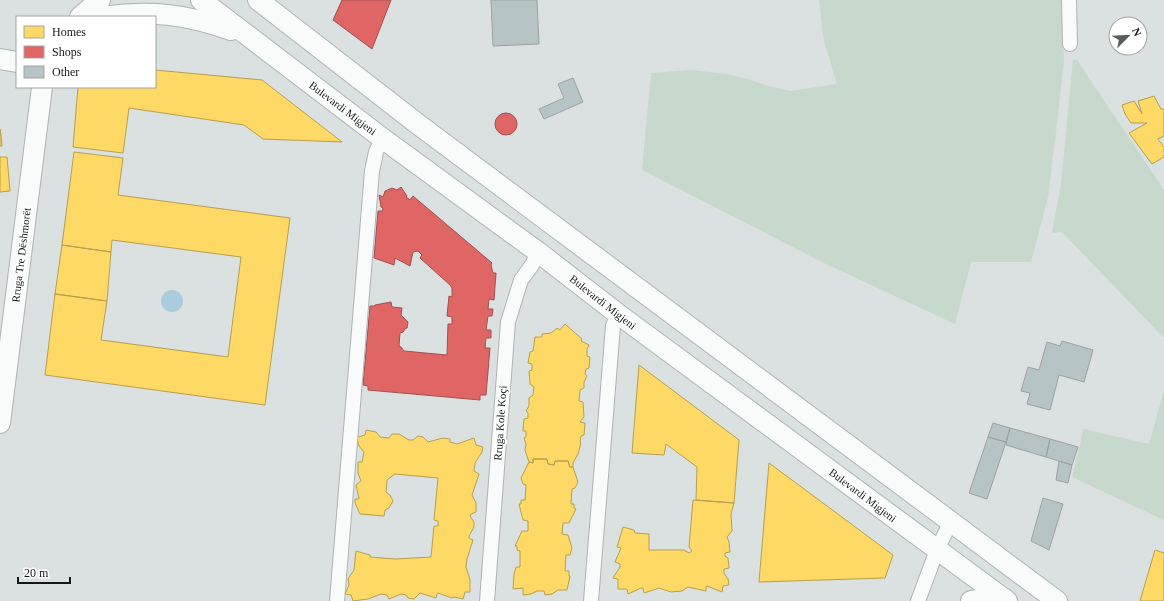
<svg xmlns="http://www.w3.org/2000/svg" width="1164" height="601" font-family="'Times New Roman',serif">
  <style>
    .green { fill: #c7d8cd }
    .water { fill: #acd }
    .homes { fill: #ffd966; stroke: #b89f4e }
    .shops { fill: #e06666; stroke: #a24f4e }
    .building { fill: #b6c4c6; stroke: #9ca2a2 }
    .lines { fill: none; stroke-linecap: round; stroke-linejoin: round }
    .street-casing { stroke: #afb4b3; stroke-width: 16 }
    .secondary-casing { stroke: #afb4b3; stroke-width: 22 }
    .street { stroke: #f9fafa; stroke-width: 14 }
    .secondary { stroke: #f9fafa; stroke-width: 20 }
    .labels { text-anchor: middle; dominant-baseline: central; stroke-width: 4; stroke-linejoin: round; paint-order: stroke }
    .street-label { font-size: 11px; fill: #131817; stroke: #fff }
  </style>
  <rect width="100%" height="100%" fill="#dae1e0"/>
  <path class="green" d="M819 0H1061L1064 59 1056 132 1048 197 1031 262H971L955 324 826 264 642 170 651 73 692 70 726 74 748 79 768 86 790 91 837 84 824 41Z
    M1073 59 1077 60 1164 190V338L1062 232 1052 233 1061 184Z
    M1164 391V520L1072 477 1080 445 1083 429 1149 444Z"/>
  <path class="water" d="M161 301a11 11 0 1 1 22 0a11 11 0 1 1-22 0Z"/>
  <path class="homes" d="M155 70 262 80 342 142 263 139 244 125 129 108 123 153 73 147 78 87H155Z
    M1154 96 1161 109H1164V136L1158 139 1164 147V157L1152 164 1129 133 1147 123H1131L1125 114 1122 105 1134 101 1142 114 1138 101Z
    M0 129 1 135 2 146H0Z
    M74 152 123 158 118 195 290 218 265 405 45 375 55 294 107 301 101 340 228 357 241 257 112 240 111 252 62 245Z
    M0 157H7L10 191 0 192Z
    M62 245 111 252 107 301 55 294Z
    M565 324 582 339 581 341 589 345 587 349V356L590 357 589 368 586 369 585 374 587 376 584 382V388L580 390 579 401 583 402 584 417 580 422 585 423 584 435 581 436 580 442 581 443 578 454 573 463V467H570L568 461H555L554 465 548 464 547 459H533V463L529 462 525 450 526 444 524 438 526 437V431H523L524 419 528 418V413L526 411 529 406V398L533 395 534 387 530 384 529 371 532 370V364L528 363 530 352 533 351 535 337H542V334L551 333 557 328 560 330Z
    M639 365 739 440 734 503 696 500 697 467 666 444 664 455 632 453Z
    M366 430 376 432 380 437 389 438 392 434H399L409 440H413L418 436 423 437 428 442 443 438 450 439V442L457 444 474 438 476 445 483 447 482 452 475 463 474 471 479 474 472 495 476 503V512L471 514 470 516 474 522V527L469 536V538L473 540 467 559 466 567 470 580V592H465L463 599 454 597 452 598 438 593 437 594 436 598 420 593 414 599 408 598 406 595 401 594 389 599 387 595 381 594 368 599 353 601 351 595 345 594 349 585 348 579 354 570 356 551 370 555V557L395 559 431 557 434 526H438V521L434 520 438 478 395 474 387 480 386 492 390 495 393 501 389 508 385 510 384 516 360 514 355 503V499H359L356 485 361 481 358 473V462H362L364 452 359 446 357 439 358 437 365 435Z
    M533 459H547L548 464 554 465 555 461H568L570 467H573L578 482 575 488 572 489 571 504H574V508L576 509 569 523H563L562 534 568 535 572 548 570 555H566L565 571H569V576H570L567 590H558L552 594 545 595 544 591H537L531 594 523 595V588L513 589 514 574 516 567H520V551L517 550V546H515L522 531H528V521L523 520 519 504H521V500H525L526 485 523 484 521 478 529 462 533 463Z
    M769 463 893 555 885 578 759 582Z
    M693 500 734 503 731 514 732 531 727 537 729 542 730 552 725 553V556L728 558 729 568 724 569V573L728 579 729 585 723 586 722 592 707 586 706 587V591L688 587 682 591 671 592 659 588 644 593 643 588H641L628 594 627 589H618V579L613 578 620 567V564L615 562 621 548 617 547 623 527 634 530 635 533 649 534V550H684L689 553 692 551 689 547Z
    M1155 550 1164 553V601H1140Z"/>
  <path class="shops" d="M342 0H391L372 49 333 20Z
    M495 124a11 11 0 1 1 22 0a11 11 0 1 1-22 0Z
    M401 187 407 196 406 197 410 200 413 196 492 263 491 265 493 273H496L494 300 489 299 488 309H493L492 316H488L486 330H491V338H486L485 348H490L486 395H480V400L368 390V386L363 385 370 306H374L375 305 391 302 392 307 402 308 401 315 408 322 407 328 405 329 403 332 400 333 399 346 401 347 404 351 447 355 448 324H452V317L447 316 449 296 452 297V288L450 285 420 258 422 255 418 251 413 252 410 266 395 258 394 265 374 258 378 211H382L383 208 381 207 379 195 383 197 385 191 392 188 397 190Z"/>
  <path class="building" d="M491 0H537L539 44 493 46Z
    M573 78 583 102 544 119 539 109 564 98 558 84Z
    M1062 341 1093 350 1084 382 1059 375 1050 410 1027 404 1030 393 1021 391 1028 367 1039 370 1047 342 1060 346Z
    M993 423 1010 428 1006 442 988 437Z
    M1010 428 1050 439 1046 457 1006 445Z
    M988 437 1006 442 987 499 969 493Z
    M1050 439 1078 447 1072 465 1046 457Z
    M1059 461 1072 465 1068 483 1056 480Z
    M1043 498 1063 504 1049 550 1031 541Z"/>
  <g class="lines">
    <g class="street-casing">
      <path id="street" d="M1069 0 1070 44
        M337 601 372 171 376 152 382 138
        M487 601 508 322 521 280 532 265 538 252
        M591 601 613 326 618 314
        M918 601 937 550 951 521"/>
    </g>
    <g class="secondary-casing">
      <path id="secondary" d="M201 0 382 138 538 252 618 314 1007 601
        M258 0 419 125 1057 601
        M80 17 100 0
        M102 17C151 10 185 14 231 30
        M0 59 17 62
        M0 423 42 87
        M971 601 977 600 1005 599"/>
    </g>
    <use href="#street" class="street"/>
    <use href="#secondary" class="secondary"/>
  </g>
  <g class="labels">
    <g class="street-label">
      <text transform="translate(343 108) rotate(37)">Bulevardi Migjeni</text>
      <text transform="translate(21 255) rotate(-83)">Rruga Tre Dëshmorët</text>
      <text transform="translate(603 302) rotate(38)">Bulevardi Migjeni</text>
      <text transform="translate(500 423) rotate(-86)">Rruga Kole Koçi</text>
      <text transform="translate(863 495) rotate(37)">Bulevardi Migjeni</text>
    </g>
  </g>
  <rect x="16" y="16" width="140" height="72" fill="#ffffff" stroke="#a1a3a2"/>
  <rect x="24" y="26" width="20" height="12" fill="#ffd966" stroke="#a1a3a2"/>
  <text x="52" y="36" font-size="12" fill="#131817">Homes</text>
  <rect x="24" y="46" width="20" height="12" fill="#e06666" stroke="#a1a3a2"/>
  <text x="52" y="56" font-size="12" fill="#131817">Shops</text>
  <rect x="24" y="66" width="20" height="12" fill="#b6c4c6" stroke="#a1a3a2"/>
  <text x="52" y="76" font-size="12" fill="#131817">Other</text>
  <g transform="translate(1128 36) rotate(66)"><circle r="19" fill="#ffffff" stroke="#a1a3a2"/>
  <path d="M0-3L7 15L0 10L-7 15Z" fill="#595e5d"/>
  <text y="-6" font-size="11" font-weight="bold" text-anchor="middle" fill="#131817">N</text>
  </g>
  <path d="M18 577v6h52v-6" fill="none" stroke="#131817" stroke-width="2"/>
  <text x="24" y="577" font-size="12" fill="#131817" stroke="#ffffff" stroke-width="3" paint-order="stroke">20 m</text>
</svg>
